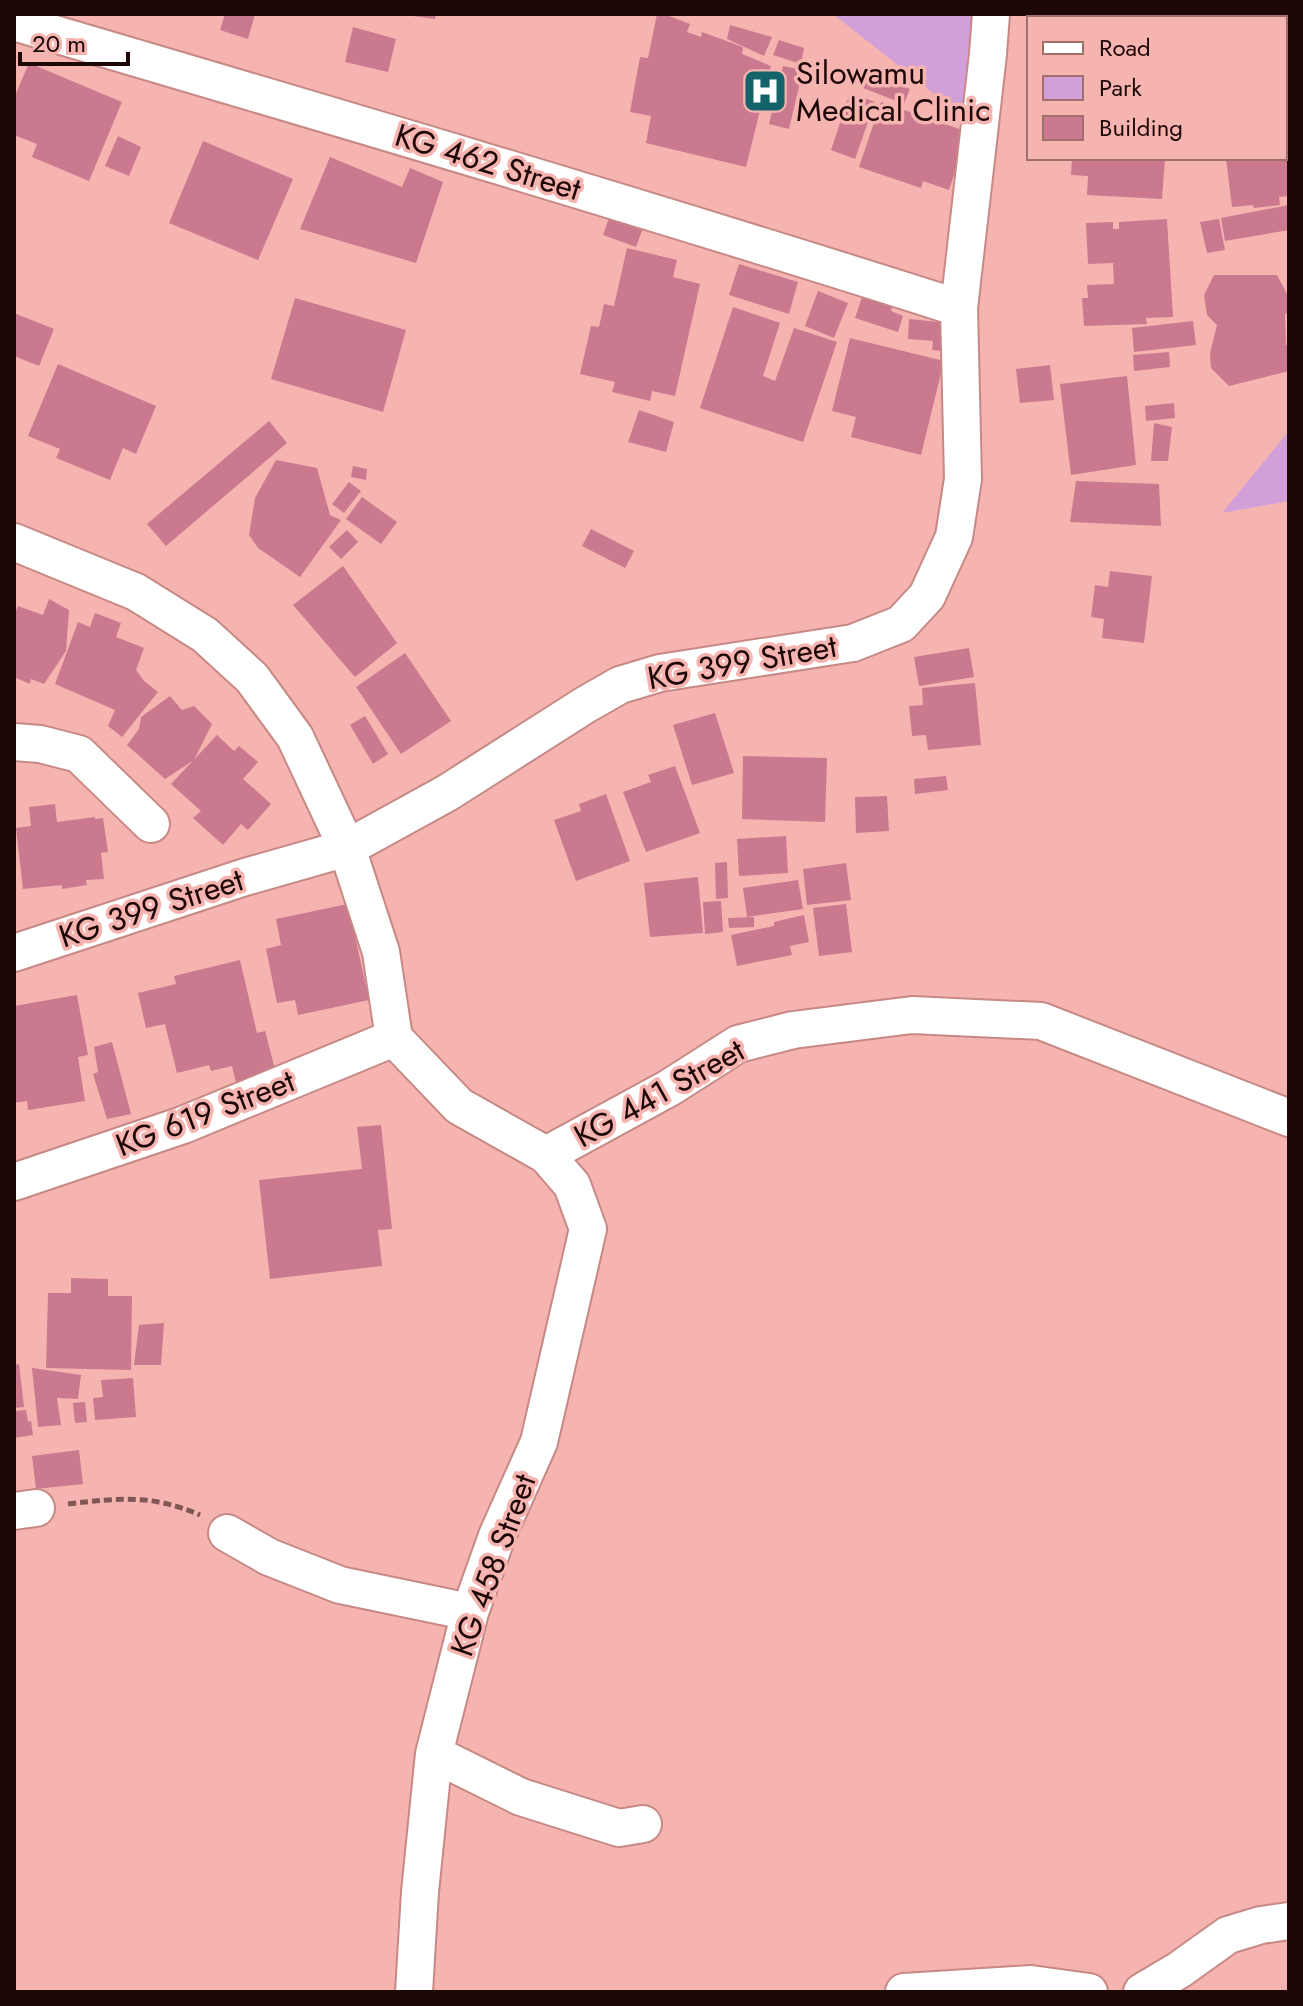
<svg xmlns="http://www.w3.org/2000/svg" width="1303" height="2006" font-family="Jost,sans-serif">
  <style>
    .green { fill: #d29fd8 }
    .building { fill: #cb798f }
    .lines { fill: none; stroke-linecap: round; stroke-linejoin: round }
    .minor-casing { stroke: #c68985; stroke-width: 40 }
    .path { stroke: #815756; stroke-width: 5; stroke-dasharray: 8 4; stroke-linecap: butt }
    .minor { stroke: #fff; stroke-width: 36 }
    .labels { text-anchor: middle; dominant-baseline: central; stroke-width: 7; stroke-linejoin: round; paint-order: stroke }
    .poi-label { font-size: 32px; fill: #1d0707; stroke: #f5b4b0; text-anchor: start }
    .street-label { font-size: 32px; fill: #1d0707; stroke: #f5b4b0 }
  </style>
  <rect width="100%" height="100%" fill="#f5b4b0"/>
  <path class="green" d="M833 14H978L970 122Z
    M1289 431V501L1222 513Z"/>
  <path class="building" d="M225 14H255L248 39 220 30Z
    M413 14H436L435 19 413 16Z
    M657 14H664L690 24 687 32 701 37 702 32 743 47 742 54 771 66 746 167 646 143 651 116 630 112 640 57 648 58Z
    M1036 14H1197V18H1036Z
    M1202 14H1284L1285 18H1202Z
    M730 25 772 37 764 56 727 39Z
    M353 27 396 39 388 72 345 62Z
    M779 40 804 48 801 64 773 55Z
    M1285 44H1287L1289 63V99H1285Z
    M29 63 122 102 89 181 32 157 37 144 14 135V98Z
    M783 66 803 70 789 129 769 124Z
    M870 73 910 89 904 104 863 88Z
    M850 93 875 102 855 159 831 150Z
    M881 102 968 132 949 190 923 181 921 188 859 167Z
    M1289 127V196L1279 197 1280 205 1254 208 1253 205 1232 207 1226 158H1285V128Z
    M118 136 141 147 129 176 105 166Z
    M203 141 293 179 258 260 169 223Z
    M330 157 402 187 410 168 443 182 416 263 300 229Z
    M1072 158H1165L1162 199 1087 195 1088 176 1071 175Z
    M1289 205V230L1225 241 1221 218Z
    M610 215 643 228 636 247 603 235Z
    M1167 219 1173 317 1146 318 1147 324 1084 326 1082 298H1088L1087 285 1114 284 1113 263 1088 264 1086 223 1113 222V229H1119V222Z
    M1219 219 1225 250 1207 253 1200 222Z
    M627 248 677 260 673 277 700 284 675 396 652 391 650 401 612 392 615 382 580 374 591 326 599 327 604 304 614 306Z
    M739 264 798 282 789 314 729 295Z
    M1214 275H1277L1289 298V312L1285 314 1286 345H1289V371L1229 386 1211 368 1210 353 1217 325 1207 315 1204 295Z
    M818 291 848 303 834 338 805 326Z
    M863 294 893 304 891 311 903 316 898 332 855 318Z
    M295 298 406 330 383 412 271 379Z
    M733 307 780 323 763 376 775 381 794 328 837 342 803 442 700 408Z
    M14 313 54 329 39 366 14 356Z
    M909 319 958 324 956 352 932 350 933 341 908 339Z
    M1193 321 1196 345 1134 352 1132 328Z
    M850 338 944 361 921 455 851 437 856 417 832 411Z
    M1169 352 1170 367 1134 371 1133 355Z
    M58 364 156 406 136 454 123 448 110 480 56 458 60 449 28 436Z
    M1050 365 1054 400 1020 403 1016 369Z
    M1127 376 1136 465 1071 475 1060 384Z
    M1174 403 1175 418 1146 421 1145 406Z
    M639 410 674 422 666 452 628 442Z
    M269 421 287 443 166 546 147 524Z
    M1154 423 1172 427 1168 461H1151Z
    M276 460 317 468 330 515 341 520 300 577 258 548 249 535 255 498Z
    M353 466 367 469 366 480 351 477Z
    M1076 481 1159 484 1161 526 1070 522Z
    M349 482 361 491 344 513 332 504Z
    M362 497 397 522 381 544 346 519Z
    M591 529 634 551 625 568 582 546Z
    M347 530 358 542 341 559 329 547Z
    M343 566 397 643 355 677 293 605Z
    M1110 571 1152 576 1144 643 1102 638 1104 619 1091 617 1095 585 1108 587Z
    M49 599 69 610 66 651 44 684 31 679 30 684 14 677V616L18 606 43 615Z
    M95 613 121 623 116 637 144 648 136 670 144 681 158 692 122 737 108 726 115 710 55 684 78 622 90 627Z
    M969 648 974 677 919 686 914 657Z
    M405 653 451 721 401 754 356 687Z
    M975 683 981 745 928 750 926 735 912 736 909 706 923 705 922 688Z
    M170 696 182 710 194 706 212 724 194 760 165 779 127 745 139 729 141 717Z
    M715 713 734 773 692 785 673 725Z
    M365 716 388 754 373 764 350 725Z
    M217 735 234 751 239 746 258 762 243 779 271 804 248 830 241 824 223 845 193 818 201 811 171 784Z
    M743 756 827 758 825 822 742 819Z
    M675 766 700 833 646 852 623 792 651 782 648 775Z
    M946 776 948 790 915 794 914 779Z
    M606 794 630 861 576 881 554 820 581 811 579 804Z
    M887 796 889 831 856 833 855 797Z
    M55 804 57 822 95 817V819L103 818 108 852 101 853 104 879 86 880 87 885 62 889V885L23 889 16 828 31 826 29 807Z
    M786 836 788 873 739 876 737 839Z
    M727 862 728 898 716 899 715 863Z
    M846 863 851 900 807 905 803 869Z
    M698 877 703 933 650 937 644 883Z
    M798 880 803 909 747 917 743 888Z
    M721 901 723 932 705 934 703 902Z
    M348 904 369 1000 298 1015 295 1000 277 1003 266 949 281 945 276 919Z
    M846 904 852 952 819 956 813 908Z
    M804 915 809 942 790 946 792 955 737 966 731 935 774 926V922Z
    M754 917V927L729 928 728 918Z
    M240 960 257 1033 265 1031 276 1073 236 1083 232 1066 211 1071 209 1065 177 1073 165 1024 146 1028 138 993 176 984 174 976Z
    M77 995 88 1055 78 1057 85 1101 28 1110 27 1101 14 1103V1029H16L14 1006Z
    M112 1042 131 1114 107 1119 93 1074 98 1072 94 1047Z
    M381 1125 392 1229 378 1230 382 1266 270 1279 259 1180 362 1169 357 1127Z
    M71 1278 108 1279V1296H132L131 1370 46 1368 48 1293H71Z
    M164 1323 161 1365H134L139 1325Z
    M19 1364 24 1407 14 1408V1365Z
    M32 1368 81 1375 78 1399 57 1398 61 1425 38 1427Z
    M133 1378 136 1417 95 1420 93 1398 103 1397 101 1380Z
    M85 1402 87 1422 75 1423 73 1403Z
    M26 1410 28 1422 31 1421 33 1435 14 1438V1411Z
    M79 1450 83 1484 36 1489 32 1456Z"/>
  <g class="lines">
    <g class="minor-casing">
      <path id="minor" d="M14 22C330 115 645 208 959 308
        M14 542 136 592 205 635 252 678 295 737 347 848 381 952 394 1038 459 1106 546 1155 572 1185 588 1229 539 1442 497 1536 470 1612 434 1754 420 1892 414 1992
        M14 742 40 744 79 754 151 824
        M14 953 245 877 347 848 447 793 585 705 620 685 660 673 853 643 901 624 927 596 954 537 963 479 959 308 988 54 991 14
        M546 1155 669 1088 738 1044 793 1030 912 1015 1041 1021 1289 1118
        M14 1182 183 1125 394 1038
        M14 1511 36 1508
        M227 1533 269 1557 340 1585 470 1612
        M434 1754 521 1797 619 1828 643 1824
        M904 1992 1031 1984 1089 1992
        M1142 1992 1179 1970 1228 1935 1261 1925 1289 1921"/>
    </g>
    <path class="path" d="M68 1504C120 1498 151 1494 200 1515"/>
    <use href="#minor" class="minor"/>
  </g>
  <defs>
    <g id="hospital-square" transform="scale(2.3)"><rect x="-9" y="-9" width="18" height="18" rx="4" fill="#14636a" stroke="#f5b4b0"/><path d="M-5-5h3v3.5h4V-5h3V5h-3V1.5h-4V5h-3Z" fill="#fff"/></g>
  </defs>
  <g fill-rule="evenodd">
    <use href="#hospital-square" x="765" y="91"/>
  </g>
  <g class="labels">
    <g class="poi-label">
      <text x="796" y="73">Silowamu<tspan x="796" dy="37">Medical Clinic</tspan></text>
    </g>
    <g class="street-label">
      <text transform="translate(488 162) rotate(17)">KG 462 Street</text>
      <text transform="translate(742 662) rotate(-10)">KG 399 Street</text>
      <text transform="translate(151 908) rotate(-18)">KG 399 Street</text>
      <text transform="translate(659 1093) rotate(-29)">KG 441 Street</text>
      <text transform="translate(205 1113) rotate(-21)">KG 619 Street</text>
      <text transform="translate(493 1565) rotate(-70)">KG 458 Street</text>
    </g>
  </g>
  <rect width="1303" height="2006" fill="none" stroke="#1d0707" stroke-width="32"/>
  <rect x="1027" y="16" width="260" height="144" fill="#f5b4b0" stroke="#9f6f6c" stroke-width="2"/>
  <rect x="1043" y="42" width="40" height="12" fill="#ffffff" stroke="#9f6f6c" stroke-width="2"/>
  <text x="1099" y="56" font-size="24" fill="#1d0707">Road</text>
  <rect x="1043" y="76" width="40" height="24" fill="#d29fd8" stroke="#9f6f6c" stroke-width="2"/>
  <text x="1099" y="96" font-size="24" fill="#1d0707">Park</text>
  <rect x="1043" y="116" width="40" height="24" fill="#cb798f" stroke="#9f6f6c" stroke-width="2"/>
  <text x="1099" y="136" font-size="24" fill="#1d0707">Building</text>
  <path d="M20 52v12h108v-12" fill="none" stroke="#1d0707" stroke-width="4"/>
  <text x="32" y="52" font-size="24" fill="#1d0707" stroke="#f5b4b0" stroke-width="6" paint-order="stroke">20 m</text>
</svg>
